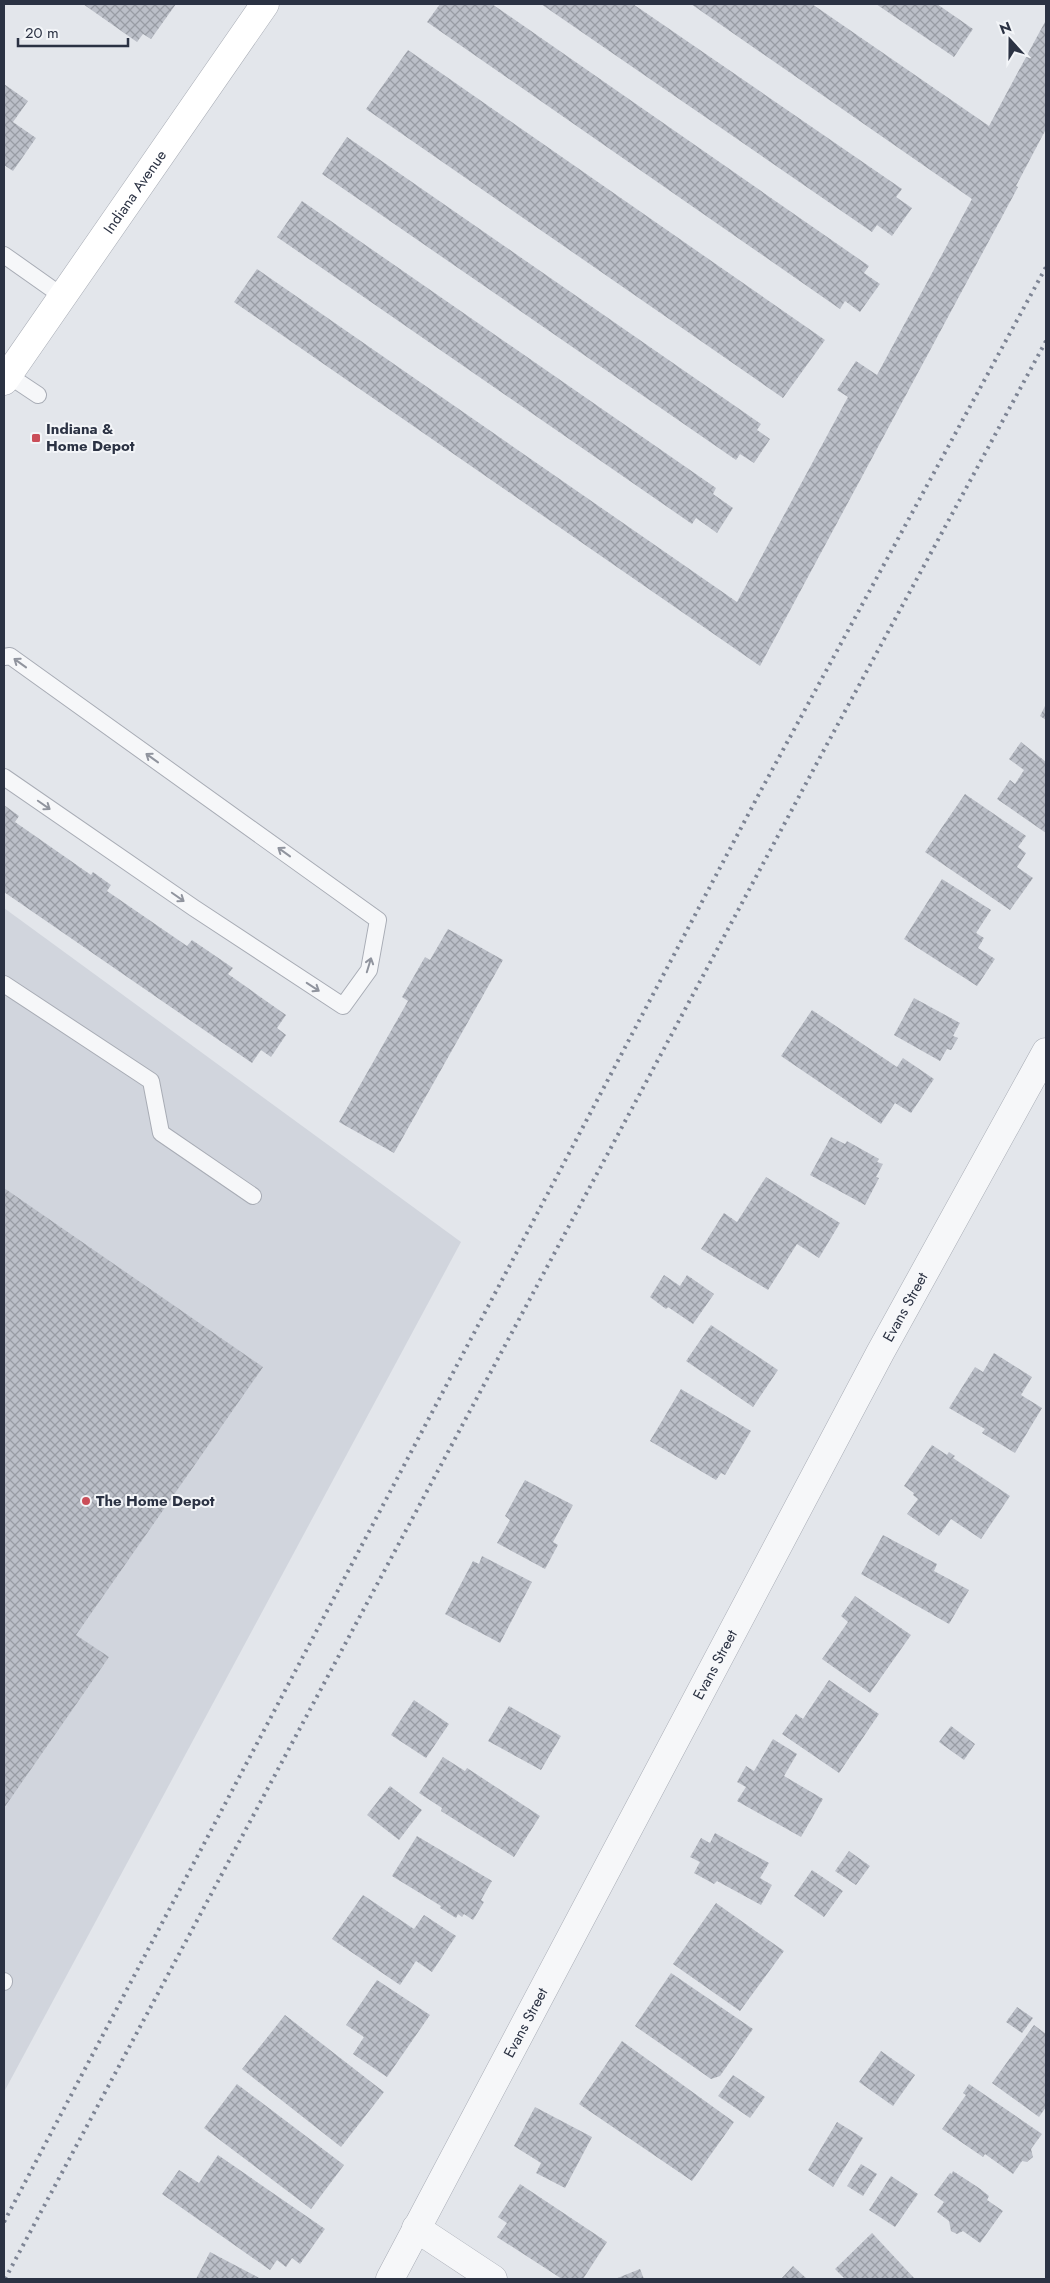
<svg xmlns="http://www.w3.org/2000/svg" width="1050" height="2283" font-family="Jost,sans-serif">
  <style>
    .built { fill: #d1d5dd }
    .building { fill: url(#building-cross-hatch) }
    .lines { fill: none; stroke-linecap: round; stroke-linejoin: round }
    .lane-casing { stroke: #a8acb5; stroke-width: 18 }
    .street-casing { stroke: #a8acb5; stroke-width: 29 }
    .secondary-casing { stroke: #a8acb5; stroke-width: 29 }
    .lane { stroke: #f6f7f9; stroke-width: 16 }
    .street { stroke: #f6f7f9; stroke-width: 28 }
    .secondary { stroke: #fff; stroke-width: 28 }
    .rail { stroke: #7d8494; stroke-width: 4; stroke-dasharray: 2.5 5; stroke-linecap: butt }
    .oneway { stroke: #90949e }
    .poi-dot { fill: #ca4e59; stroke: #f3f5f8; stroke-width: 2 }
    .labels { text-anchor: middle; dominant-baseline: central; stroke-width: 4; stroke-linejoin: round; paint-order: stroke }
    .street-label { font-size: 15px; fill: #2b3243; stroke: #f3f5f8 }
    .poi-label { font-size: 15px; font-weight: bold; fill: #2b3243; stroke: #f3f5f8; text-anchor: start }
  </style>
  <defs>
    <pattern id="building-cross-hatch" width="8" height="8" patternUnits="userSpaceOnUse" patternTransform="scale(1.25)"><rect width="8" height="8" fill="#bbbfc8"/><path d="M0 0l8 8M0 8l8-8" fill="none" stroke="#989ca4"/></pattern>
  </defs>
  <rect width="100%" height="100%" fill="#e3e6eb"/>
  <path class="built" d="M4 908 461 1242 4 2092Z"/>
  <path class="building" d="M83 4H176L151 39 143 34 137 42Z
    M440 4H492L869 266 864 273 880 284 860 312 845 301 840 309 427 22Z
    M541 4H633L902 189 896 197 912 208 892 236 877 225 872 232Z
    M691 4H812L989 126 1046 20V129L1016 186 1018 187 760 666 234 302 257 269 737 602 848 397 837 390 856 361 877 375 972 199Z
    M876 4H937L973 29 954 57Z
    M408 50 825 340 783 398 366 109Z
    M4 84 28 101 13 122 36 138 13 171 4 165Z
    M347 137 761 424 757 430 770 439 754 463 740 454 736 460 322 174Z
    M302 201 716 488 713 494 733 508 717 533 696 518 692 524 277 237Z
    M1046 704V720L1040 716Z
    M1021 742 1046 762V833L997 799 1010 780 1015 784 1024 770 1009 759Z
    M965 794 1026 836 1018 847 1026 853 1017 867 1033 878 1010 910 925 852Z
    M4 805 19 816 15 822 91 875 93 872 111 885 107 891 187 946 192 940 233 968 228 974 286 1015 277 1028 286 1035 271 1057 261 1050 252 1063 4 892Z
    M942 879 991 910 976 933 984 938 978 948 995 959 977 986 904 939Z
    M448 929 503 960 394 1153 339 1122 408 1001 402 997 425 957 430 960Z
    M914 998 960 1023 953 1036 958 1038 951 1050 947 1049 940 1061 894 1035Z
    M812 1010 897 1067 903 1058 934 1079 911 1113 895 1103 881 1124 781 1056Z
    M831 1137 845 1144 847 1141 879 1159 877 1162 883 1164 876 1177 879 1178 865 1205 810 1175Z
    M766 1177 840 1223 819 1258 797 1244 768 1290 701 1249 724 1213 737 1222Z
    M4 1188 263 1367 76 1635 109 1657 4 1808Z
    M664 1275 680 1286 687 1275 714 1294 693 1324 668 1307 666 1309 650 1297Z
    M711 1325 778 1370 753 1407 686 1361Z
    M994 1353 1032 1377 1021 1395 1042 1408 1015 1453 982 1433 985 1429 949 1408 975 1367 983 1372Z
    M681 1389 751 1431 725 1475 721 1473 716 1480 650 1441Z
    M932 1445 947 1455 949 1452 955 1456 953 1458 1010 1496 981 1539 951 1519 939 1536 907 1514 918 1499 913 1495 914 1493 904 1486Z
    M525 1480 573 1505 553 1542 558 1545 545 1569 497 1543 510 1520 505 1516Z
    M883 1535 937 1564 934 1571 969 1590 949 1624 861 1574Z
    M482 1556 532 1582 500 1643 445 1614 473 1561 479 1564Z
    M855 1596 911 1635 870 1693 822 1659 848 1622 841 1616Z
    M829 1680 879 1714 839 1773 782 1734 796 1714 803 1719Z
    M414 1700 449 1724 426 1758 391 1735Z
    M509 1706 561 1736 541 1770 488 1741Z
    M951 1726 975 1744 964 1760 939 1742Z
    M773 1739 797 1754 784 1776 823 1799 801 1837 737 1801 746 1787 737 1782 746 1766 754 1771Z
    M443 1757 465 1771 467 1768 540 1816 514 1857 441 1811 442 1808 419 1793Z
    M390 1786 422 1810 399 1840 367 1815Z
    M715 1833 769 1863 760 1878 772 1885 761 1905 717 1881 714 1884 694 1873 700 1862 690 1857 701 1838 710 1843Z
    M417 1836 492 1881 481 1900 484 1902 473 1920 464 1914 462 1917 458 1914 456 1918 440 1908 441 1906 392 1876Z
    M849 1851 870 1866 856 1885 835 1871Z
    M812 1870 843 1891 824 1917 794 1896Z
    M363 1895 414 1929 424 1915 456 1936 432 1972 416 1961 400 1985 332 1939Z
    M716 1903 784 1951 740 2011 673 1964Z
    M671 1973 753 2029 720 2076 711 2079 635 2026Z
    M377 1980 430 2015 387 2077 353 2054 364 2037 346 2025Z
    M1017 2007 1033 2018 1022 2033 1006 2022Z
    M285 2015 384 2092 341 2147 242 2069Z
    M1034 2025 1046 2034V2107L1039 2117 992 2083Z
    M622 2041 734 2122 692 2181 579 2104Z
    M881 2051 915 2075 893 2106 859 2082Z
    M733 2075 765 2097 750 2118 718 2096Z
    M237 2084 344 2165 311 2209 204 2128Z
    M969 2084 1042 2134 1031 2149 1033 2157 1027 2162 1022 2161 1013 2174 985 2154 983 2157 942 2129 966 2095 963 2093Z
    M535 2107 592 2137 565 2188 536 2173 541 2163 514 2146Z
    M837 2122 863 2138 833 2187 808 2170Z
    M218 2155 325 2229 300 2264 292 2258 286 2267 277 2260 270 2270 162 2194 179 2170 199 2183Z
    M861 2164 877 2174 863 2196 847 2186Z
    M953 2171 979 2188 989 2196 987 2200 1003 2211 980 2243 963 2231 957 2234 951 2231 949 2221 937 2212 944 2202 934 2195 950 2173 952 2174Z
    M891 2176 918 2194 895 2227 869 2210Z
    M520 2184 607 2242 583 2279H562L497 2237 507 2223 498 2217Z
    M872 2233 915 2279H845L835 2269Z
    M210 2252 261 2279H196Z
    M793 2266 807 2279H781Z
    M640 2269 644 2279H615Z"/>
  <g class="lines">
    <g class="lane-casing">
      <path id="lane" d="M4 255 62 296
        M8 375 38 395
        M4 657 10 656 378 920 369 970 343 1006 194 908 4 777
        M4 984 151 1081 161 1133 253 1196
        M4 1981V1982"/>
    </g>
    <g class="street-casing">
      <g id="street">
        <path d="M416 2228 493 2279"/>
        <path id="s1" d="M390 2279 880 1353 1046 1052"/>
      </g>
    </g>
    <g class="secondary-casing">
      <g id="secondary">
        <path id="s2" d="M4 381 265 4"/>
      </g>
    </g>
    <use href="#lane" class="lane"/>
    <use href="#street" class="street"/>
    <use href="#secondary" class="secondary"/>
    <path class="rail" d="M4 2222 759 794 1046 267
      M5 2279 825 748 1046 341"/>
  </g>
  <defs><path id="oneway-shaft" d="M-6 0H5M1.5-3L5.5 0L1.5 3" fill="none" stroke-width="1.6" stroke-linecap="round" stroke-linejoin="round" transform="scale(1.25)"/></defs>
  <g class="oneway">
    <use href="#oneway-shaft" transform="translate(20 663) rotate(-144)"/>
    <use href="#oneway-shaft" transform="translate(152 758) rotate(-144)"/>
    <use href="#oneway-shaft" transform="translate(44 805) rotate(35)"/>
    <use href="#oneway-shaft" transform="translate(284 852) rotate(-144)"/>
    <use href="#oneway-shaft" transform="translate(178 897) rotate(35)"/>
    <use href="#oneway-shaft" transform="translate(369 965) rotate(-73)"/>
    <use href="#oneway-shaft" transform="translate(313 987) rotate(33)"/>
  </g>
  <g class="poi-dot">
    <rect x="31" y="433" width="10" height="10" rx="2.5"/>
    <circle cx="86" cy="1501" r="5"/>
  </g>
  <g class="labels">
    <g class="street-label">
      <text stroke="none"><textPath href="#s2" startOffset="230">Indiana Avenue</textPath></text>
      <text stroke="none"><textPath href="#s1" startOffset="1100">Evans Street</textPath></text>
      <text stroke="none"><textPath href="#s1" startOffset="695">Evans Street</textPath></text>
      <text stroke="none"><textPath href="#s1" startOffset="290">Evans Street</textPath></text>
    </g>
    <g class="poi-label">
      <text x="46" y="429">Indiana &amp;<tspan x="46" dy="17">Home Depot</tspan></text>
      <text x="96" y="1501">The Home Depot</text>
    </g>
  </g>
  <rect width="1050" height="2283" fill="none" stroke="#2b3243" stroke-width="10"/>
  <g transform="translate(1010 40) rotate(339)" stroke="#f3f5f8" stroke-width="4" paint-order="stroke">
  <path d="M0-4L9 19L0 12L-9 19Z" fill="#2b3243"/>
  <text y="-8" font-size="14" font-weight="bold" text-anchor="middle" fill="#2b3243">N</text>
  </g>
  <path d="M18 38v8h110v-8" fill="none" stroke="#2b3243" stroke-width="2.5"/>
  <text x="25" y="38" font-size="15" fill="#2b3243" stroke="#f3f5f8" stroke-width="4" paint-order="stroke">20 m</text>
</svg>
